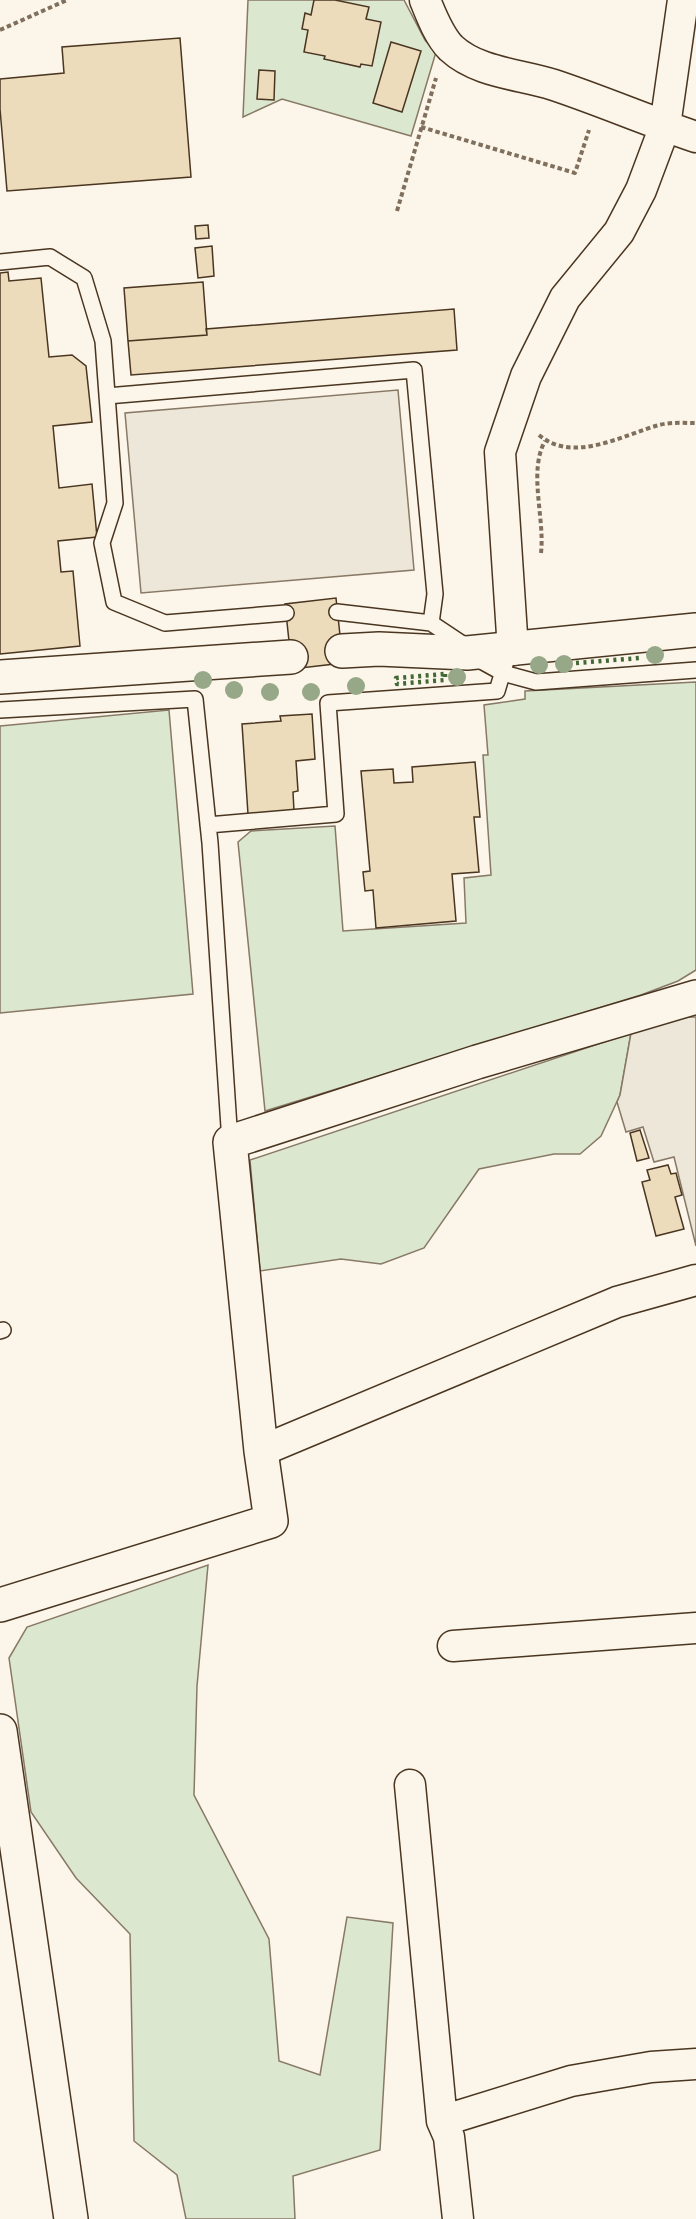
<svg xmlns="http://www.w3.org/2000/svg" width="696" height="2219" font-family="'Sofia Sans Condensed',sans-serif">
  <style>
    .green { fill: #dce7d0; stroke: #887966; stroke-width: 1.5 }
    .parking { fill: #ede7d9; stroke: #887966; stroke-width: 1.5 }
    .building { fill: #ecdcbc; stroke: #4a3520; stroke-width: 1.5 }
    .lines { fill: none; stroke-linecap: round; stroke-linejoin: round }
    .service-casing { stroke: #4a3520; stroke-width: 18 }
    .minor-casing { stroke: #4a3520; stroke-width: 33 }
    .tertiary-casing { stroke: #4a3520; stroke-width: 36 }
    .path { stroke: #7f6f5c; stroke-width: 4; stroke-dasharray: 4.5 3; stroke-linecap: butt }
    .service { stroke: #fbf6e9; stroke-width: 15 }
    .minor { stroke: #fbf6e9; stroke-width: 30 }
    .tertiary { stroke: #fbf6e9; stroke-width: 33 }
    .hedge { stroke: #436837; stroke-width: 4.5; stroke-dasharray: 3 4.5; stroke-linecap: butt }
    .tree { fill: #96a887 }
  </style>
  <rect width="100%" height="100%" fill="#fbf6e9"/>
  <path class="green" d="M248 0H404L425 40 436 52 411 136 282 99 243 117Z
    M696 682V970L678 981 641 995 265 1111 238 842 251 831 335 826 343 931 466 923 464 878 491 875 483 755H488L484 705 525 699V691Z
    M169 710 193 994 0 1013V726Z
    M631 1033 620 1095 601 1136 580 1154H554L479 1169 424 1248 381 1264 341 1259 260 1271 250 1160Z
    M208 1565 197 1686 194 1795 269 1939 279 2061 320 2075 347 1917 393 1923 380 2150 293 2176 295 2219H186L177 2175 134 2141 130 1934 76 1878 31 1812 9 1658 27 1627Z"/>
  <path class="parking" d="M398 390 414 570 141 593 125 413Z
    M687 1017H696V1246L674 1157 654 1162 643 1127 626 1132 617 1102 620 1095 631 1033Z"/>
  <path class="building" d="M314 0H335L369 7 366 19 381 22 372 66 361 64 360 67 324 59 325 56 304 52 308 30 302 29 305 13 311 15Z
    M180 38 191 177 7 191 0 109V79L64 73 62 47Z
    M391 42 421 51 402 112 373 103Z
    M259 70 275 71 274 100 257 99Z
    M208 225 209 238 196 239 195 226Z
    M212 246 214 276 198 278 195 248Z
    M8 272 9 281 41 278 49 357 72 355 86 366 92 422 53 426 59 488 92 484 97 537 58 541 61 572 73 571 80 646 0 654V273Z
    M203 282 207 335 128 341 124 288Z
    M454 309 457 350 131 375 128 341 207 335 206 329Z
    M336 598 343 663 292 669 285 604Z
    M312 714 315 759 296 761 298 791 293 792 294 811 248 814 242 724 281 721 280 716Z
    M475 762 480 817H474L479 872 452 874 456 921 376 928 373 890 365 891 363 872 370 871 361 771 393 769 394 783 413 782 412 767Z
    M640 1130 649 1158 637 1161 630 1133Z
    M668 1165 671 1174 676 1173 682 1195 675 1197 684 1229 656 1236 642 1182 650 1180 647 1170Z"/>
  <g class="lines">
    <g class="service-casing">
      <path id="service" d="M0 262 50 257 84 278 103 341 115 503 102 543 114 602 165 623 286 613
        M107 396 414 370 435 594 431 623
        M337 612 431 623 467 647
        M474 657 503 673 536 682 696 670
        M0 710 195 699 210 843 230 1142
        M208 825 336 814 328 703 497 691 509 651
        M0 1331 3 1330"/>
    </g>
    <g class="minor-casing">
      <path id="minor" d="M425 0C431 15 439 36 451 48 478 73 520 74 554 85 602 101 648 121 696 137
        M513 650 500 452 526 376 565 298 619 232 641 190 665 126 683 0
        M261 1451 617 1302 696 1280
        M453 1646 696 1628
        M410 1785 442 2121 449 2137 458 2219
        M442 2121 571 2081 651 2067 696 2064"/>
    </g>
    <g class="tertiary-casing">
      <path id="tertiary" d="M342 651 379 649 467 653 696 630
        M0 677 291 657
        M0 1605 271 1521 261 1451 230 1142 477 1062 696 997
        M0 1731 71 2219"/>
    </g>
    <path class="path" d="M0 30 67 0
      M421 127 575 173 589 130
      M397 211 436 78
      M539 435C573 464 623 435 659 425 671 422 684 423 696 423
      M541 553C545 518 528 472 545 441"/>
    <use href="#service" class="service"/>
    <use href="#minor" class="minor"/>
    <use href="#tertiary" class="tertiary"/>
    <path class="hedge" d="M576 663 640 658
      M445 674V680L397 684 396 678Z"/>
  </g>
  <g class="tree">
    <circle cx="655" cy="655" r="9"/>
    <circle cx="564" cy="664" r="9"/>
    <circle cx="539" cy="665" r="9"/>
    <circle cx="457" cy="677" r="9"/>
    <circle cx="203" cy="680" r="9"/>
    <circle cx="356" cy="686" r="9"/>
    <circle cx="234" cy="690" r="9"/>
    <circle cx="270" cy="692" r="9"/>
    <circle cx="311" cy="692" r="9"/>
  </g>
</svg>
